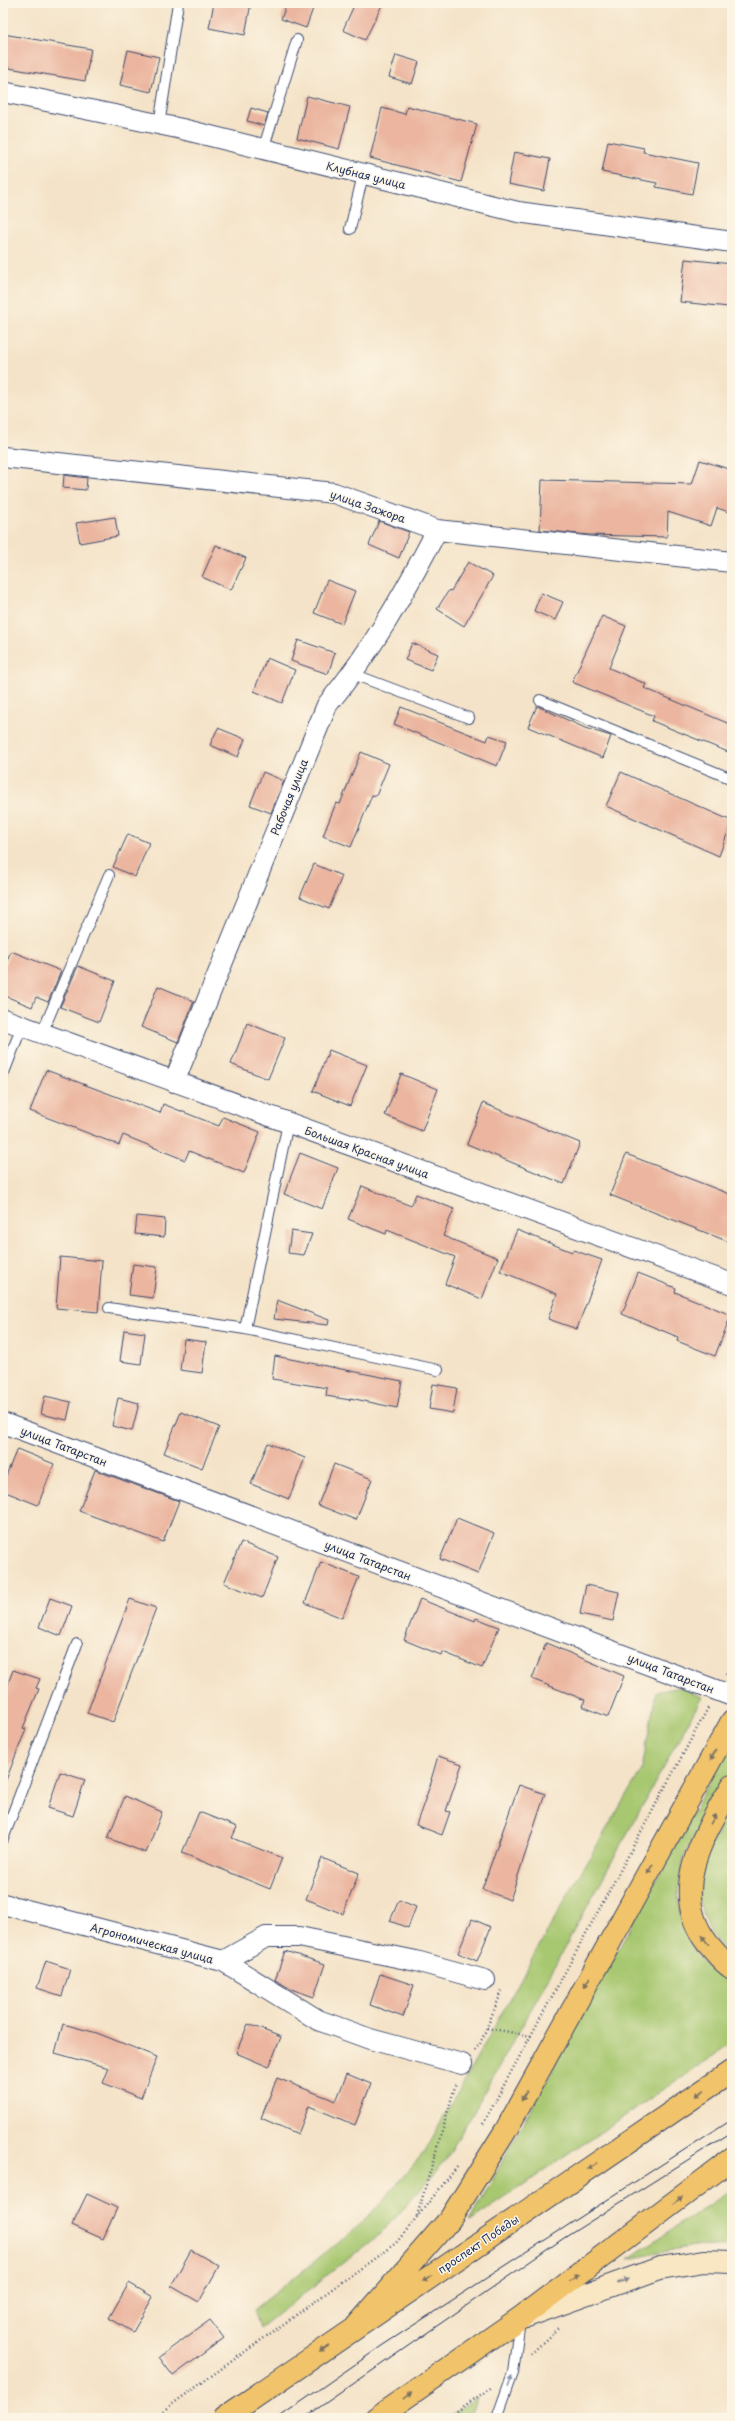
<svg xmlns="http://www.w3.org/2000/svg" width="735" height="2421" font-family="'Playpen Sans',sans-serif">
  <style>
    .green { fill: #a7c770; stroke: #617b67 }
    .building { fill: #ebb59f }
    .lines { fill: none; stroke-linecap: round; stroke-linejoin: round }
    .lane-casing { stroke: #3c4a6e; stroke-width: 12 }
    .street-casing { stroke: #3c4a6e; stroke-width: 22 }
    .secondary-casing { stroke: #3c4a6e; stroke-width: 24 }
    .primary-casing { stroke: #3c4a6e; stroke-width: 24 }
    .path { stroke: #3c4a6e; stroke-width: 2.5; stroke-dasharray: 1 3; stroke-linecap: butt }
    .lane { stroke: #fff; stroke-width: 10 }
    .street { stroke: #fff; stroke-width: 20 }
    .secondary { stroke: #f9e7c3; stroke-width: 22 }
    .primary { stroke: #f1c36a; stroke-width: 22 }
    .tram { stroke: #1b2f5e; stroke-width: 1 }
    .oneway { fill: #7b7263 }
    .oneway2 { fill: #8a8b90 }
    .oneway3 { fill: #8d97ae }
    .labels { text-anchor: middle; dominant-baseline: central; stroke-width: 3; stroke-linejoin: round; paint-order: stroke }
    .street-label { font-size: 11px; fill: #1b2f5e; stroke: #fcf5e5 }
  </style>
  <rect width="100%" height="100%" fill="#fcf5e5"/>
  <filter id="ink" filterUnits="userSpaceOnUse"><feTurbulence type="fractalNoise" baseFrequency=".025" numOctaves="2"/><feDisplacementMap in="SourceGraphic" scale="8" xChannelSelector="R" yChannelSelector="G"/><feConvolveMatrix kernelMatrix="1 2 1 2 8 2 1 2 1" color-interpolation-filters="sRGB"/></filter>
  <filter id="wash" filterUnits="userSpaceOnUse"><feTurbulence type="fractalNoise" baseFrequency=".012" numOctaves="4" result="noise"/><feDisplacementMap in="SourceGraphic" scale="16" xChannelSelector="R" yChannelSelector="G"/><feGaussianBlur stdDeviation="0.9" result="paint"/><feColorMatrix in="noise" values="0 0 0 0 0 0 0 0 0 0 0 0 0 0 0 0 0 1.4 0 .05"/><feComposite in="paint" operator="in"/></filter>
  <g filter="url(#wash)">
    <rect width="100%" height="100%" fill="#f4e3c8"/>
    <path class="green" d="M680 1687 702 1697 503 2060 445 2161 381 2233 260 2328 254 2310 367 2219 425 2151 570 1891 642 1769 656 1692Z
      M732 1741V1769L684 1856 678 1894 683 1930 695 1953 710 1969 732 1984V2043L470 2221Z
      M732 1804V1955L711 1936 698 1899 705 1857Z
      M732 2189V2247L693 2246 628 2259Z
      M478 2396 470 2418H447Z"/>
    <g id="blocks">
      <path class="building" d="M214 3H251L245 35 209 28Z
        M287 3H315L306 28 281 19Z
        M355 3H383L365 40 343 30Z
        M3 34 91 49 85 81 3 67Z
        M128 50 159 57 151 92 120 85Z
        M396 55 419 62 412 84 389 77Z
        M307 96 350 107 339 149 297 138Z
        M407 106 477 124 461 182 370 158 382 108 405 114Z
        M251 108 268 113 264 126 247 121Z
        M608 141 644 148 643 152 698 163 692 194 656 187 657 183 602 172Z
        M514 152 550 159 544 191 508 184Z
        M685 259 732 264 729 307 680 302Z
        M700 460 732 470V513L717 508 711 526 668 512 667 537 588 535 540 530 542 480 692 484Z
        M64 475 87 478 86 490 63 488Z
        M115 517 118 536 80 543 76 523Z
        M379 521 409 532 399 558 369 545Z
        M216 545 246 558 231 590 202 577Z
        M468 562 493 576 464 626 437 609 449 590 451 591Z
        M327 580 355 591 342 624 314 613Z
        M541 593 563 602 555 620 534 611Z
        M602 616 626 626 609 668 646 684 644 688 732 725V743L728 752 652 721 654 716 572 682Z
        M298 640 335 653 328 674 291 661Z
        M412 643 438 654 431 670 405 660Z
        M267 658 295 670 282 703 254 691Z
        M537 706 585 728 611 736 603 758 528 727Z
        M401 707 487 741 489 735 507 741 497 766 394 724Z
        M218 728 245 739 238 757 210 745Z
        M361 752 389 764 376 796 372 795 351 847 323 836 336 803 340 804Z
        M263 772 284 781 271 813 250 805Z
        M621 772 732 821 719 856 606 806Z
        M128 834 149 843 135 877 113 867Z
        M314 864 342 876 329 909 300 897Z
        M11 951 61 971 48 1002 36 997 32 1007 3 995V970Z
        M78 966 115 981 99 1022 60 1007Z
        M158 986 194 1001 178 1042 141 1027Z
        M247 1023 285 1038 268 1079 231 1064Z
        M329 1050 367 1065 350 1106 313 1091Z
        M46 1070 160 1113 163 1104 219 1126 223 1117 260 1132 244 1173 189 1151 185 1160 123 1135 119 1145 30 1111Z
        M401 1074 438 1089 422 1131 385 1115Z
        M483 1103 580 1143 564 1184 467 1144Z
        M300 1153 338 1168 322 1209 284 1194Z
        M626 1154 732 1195V1243L610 1195Z
        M362 1186 411 1206 416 1194 454 1209 443 1236 498 1258 482 1299 445 1284 455 1257 387 1230 386 1234 348 1219Z
        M137 1216 165 1219 164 1237 135 1234Z
        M517 1230 572 1252 573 1250 602 1260 577 1329 548 1319 557 1294 500 1271Z
        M291 1231 312 1234 304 1255 288 1253Z
        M60 1257 102 1261 98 1312 56 1308Z
        M133 1264 157 1267 153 1298 129 1295Z
        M638 1273 676 1288 675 1292 731 1315 715 1356 677 1341 678 1337 622 1314Z
        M277 1300 329 1320 328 1325 274 1319Z
        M124 1330 145 1333 141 1364 120 1361Z
        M184 1339 206 1342 202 1373 180 1370Z
        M275 1356 402 1381 397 1408 350 1398V1400L326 1396 327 1388 272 1379Z
        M433 1384 457 1388 453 1413 429 1409Z
        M45 1396 71 1402 67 1420 41 1414Z
        M118 1398 139 1403 132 1431 112 1426Z
        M181 1412 219 1427 202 1468 164 1453Z
        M268 1443 305 1458 289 1499 251 1484Z
        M17 1449 54 1464 38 1505 3 1491V1483Z
        M334 1464 372 1479 356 1520 318 1505Z
        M95 1470 179 1501 163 1542 79 1511Z
        M457 1518 494 1533 478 1574 440 1559Z
        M241 1542 278 1557 262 1598 224 1583Z
        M321 1562 359 1577 342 1618 305 1603Z
        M586 1585 619 1592 613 1621 580 1614Z
        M50 1598 72 1606 61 1636 39 1627Z
        M130 1599 156 1608 113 1722 87 1713Z
        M420 1599 475 1621 476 1618 499 1627 482 1668 443 1652 441 1655 404 1640Z
        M546 1643 624 1676 608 1717 582 1706 585 1700 532 1679Z
        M13 1670 40 1679 36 1688 39 1689 23 1728 26 1729 4 1785 3 1697Z
        M438 1756 462 1764 446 1811 450 1812 442 1835 416 1825 432 1780H431Z
        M60 1772 85 1780 73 1816 48 1808Z
        M519 1785 545 1794 510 1900 482 1889Z
        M125 1796 162 1812 146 1853 108 1838Z
        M199 1812 237 1827 232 1838 282 1858 270 1889 182 1853Z
        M322 1858 359 1873 343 1914 306 1899Z
        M399 1900 416 1907 408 1928 390 1921Z
        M472 1919 491 1927 477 1961 458 1953Z
        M285 1951 325 1964 314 1997 291 1989 275 1980Z
        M46 1961 70 1969 62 1996 37 1988Z
        M380 1974 414 1985 403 2017 370 2005Z
        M63 2024 97 2033 157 2057 141 2098 103 2083 109 2068 55 2053Z
        M248 2024 281 2037 269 2067 236 2053Z
        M347 2074 371 2084 355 2125 309 2106 298 2134 261 2118 277 2078 336 2101Z
        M87 2194 117 2208 103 2239 72 2225Z
        M191 2250 219 2266 199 2302 171 2286Z
        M129 2283 153 2297 133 2332 109 2318Z
        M210 2320 224 2338 173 2376 159 2357Z"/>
    </g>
  </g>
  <g filter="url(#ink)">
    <use href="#blocks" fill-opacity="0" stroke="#3c4a6e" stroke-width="1"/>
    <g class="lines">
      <g class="lane-casing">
        <path id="lane" d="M159 125 178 3
          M263 150 297 40
          M350 229 363 175
          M353 674 469 718
          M540 700 732 779
          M42 1033 109 875
          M3 1075 22 1026
          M109 1308 245 1329 438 1370
          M245 1329 288 1123
          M3 1839 77 1644
          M497 2418 513 2373 520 2319"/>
      </g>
      <g class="street-casing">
        <path id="street" d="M3 92 182 129 518 212 732 242
          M3 457 334 493 437 530 732 562
          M3 1019 732 1284
          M174 1082 327 705C372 651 405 592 437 530
          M3 1423 732 1696
          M3 1904 223 1961 266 1937H299L416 1961 485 1980
          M223 1961 318 2020 370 2039 462 2064"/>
      </g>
      <g class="secondary-casing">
        <path id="secondary" d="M527 2316 660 2268 704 2261 732 2262"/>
      </g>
      <g class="primary-casing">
        <path id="primary" d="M732 1786C704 1834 667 1892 708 1944 716 1953 722 1962 732 1968
          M356 2327 450 2219 506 2130 732 1721
          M224 2418 732 2071
          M376 2418 520 2318 732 2159"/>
      </g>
      <path class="path" d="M726 1674 732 1664
        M487 2028 531 2036
        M475 2050 480 2044 502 1991
        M483 2124 708 1708
        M417 2216 456 2083
        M531 2354 559 2327
        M153 2418 396 2243 458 2166
        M447 2418 492 2387"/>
      <use href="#lane" class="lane"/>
      <use href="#street" class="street"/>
      <use href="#secondary" class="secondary"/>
      <use href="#primary" class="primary"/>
      <path class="tram" d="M278 2418 383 2345 732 2119
        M304 2418 564 2238 732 2132"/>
    </g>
    <defs><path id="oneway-solid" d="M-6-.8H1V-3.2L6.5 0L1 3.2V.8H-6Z"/></defs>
    <g class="oneway">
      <use href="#oneway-solid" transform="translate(713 1755) rotate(119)"/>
      <use href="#oneway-solid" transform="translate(713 1819) rotate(-62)"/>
      <use href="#oneway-solid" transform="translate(650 1869) rotate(119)"/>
      <use href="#oneway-solid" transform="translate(705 1940) rotate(-129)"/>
      <use href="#oneway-solid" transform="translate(587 1982) rotate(119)"/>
      <use href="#oneway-solid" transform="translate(700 2093) rotate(146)"/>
      <use href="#oneway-solid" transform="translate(524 2096) rotate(119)"/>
      <use href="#oneway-solid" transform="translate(592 2166) rotate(146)"/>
      <use href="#oneway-solid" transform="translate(678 2200) rotate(-37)"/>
      <use href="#oneway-solid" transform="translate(427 2278) rotate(146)"/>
      <use href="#oneway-solid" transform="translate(574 2278) rotate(-37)"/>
      <use href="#oneway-solid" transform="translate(324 2349) rotate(145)"/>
      <use href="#oneway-solid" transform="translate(408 2396) rotate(-35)"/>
    </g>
    <use class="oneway2" href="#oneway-solid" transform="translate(623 2281) rotate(-20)"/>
    <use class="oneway3" href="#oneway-solid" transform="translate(510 2381) rotate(-71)"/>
  </g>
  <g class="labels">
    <g class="street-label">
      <text transform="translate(366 175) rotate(14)">Клубная улица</text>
      <text transform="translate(368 506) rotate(19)">улица Зажора</text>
      <text transform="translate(289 797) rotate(-68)">Рабочая улица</text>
      <text transform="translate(367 1152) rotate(20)">Большая Красная улица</text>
      <text transform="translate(64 1446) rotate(21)">улица Татарстан</text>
      <text transform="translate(368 1560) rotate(21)">улица Татарстан</text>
      <text transform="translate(671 1673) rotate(21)">улица Татарстан</text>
      <text transform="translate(152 1943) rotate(15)">Агрономическая улица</text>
      <text transform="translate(478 2244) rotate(-34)">проспект Победы</text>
    </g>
  </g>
  <rect width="735" height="2421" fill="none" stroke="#fcf5e5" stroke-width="16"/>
</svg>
